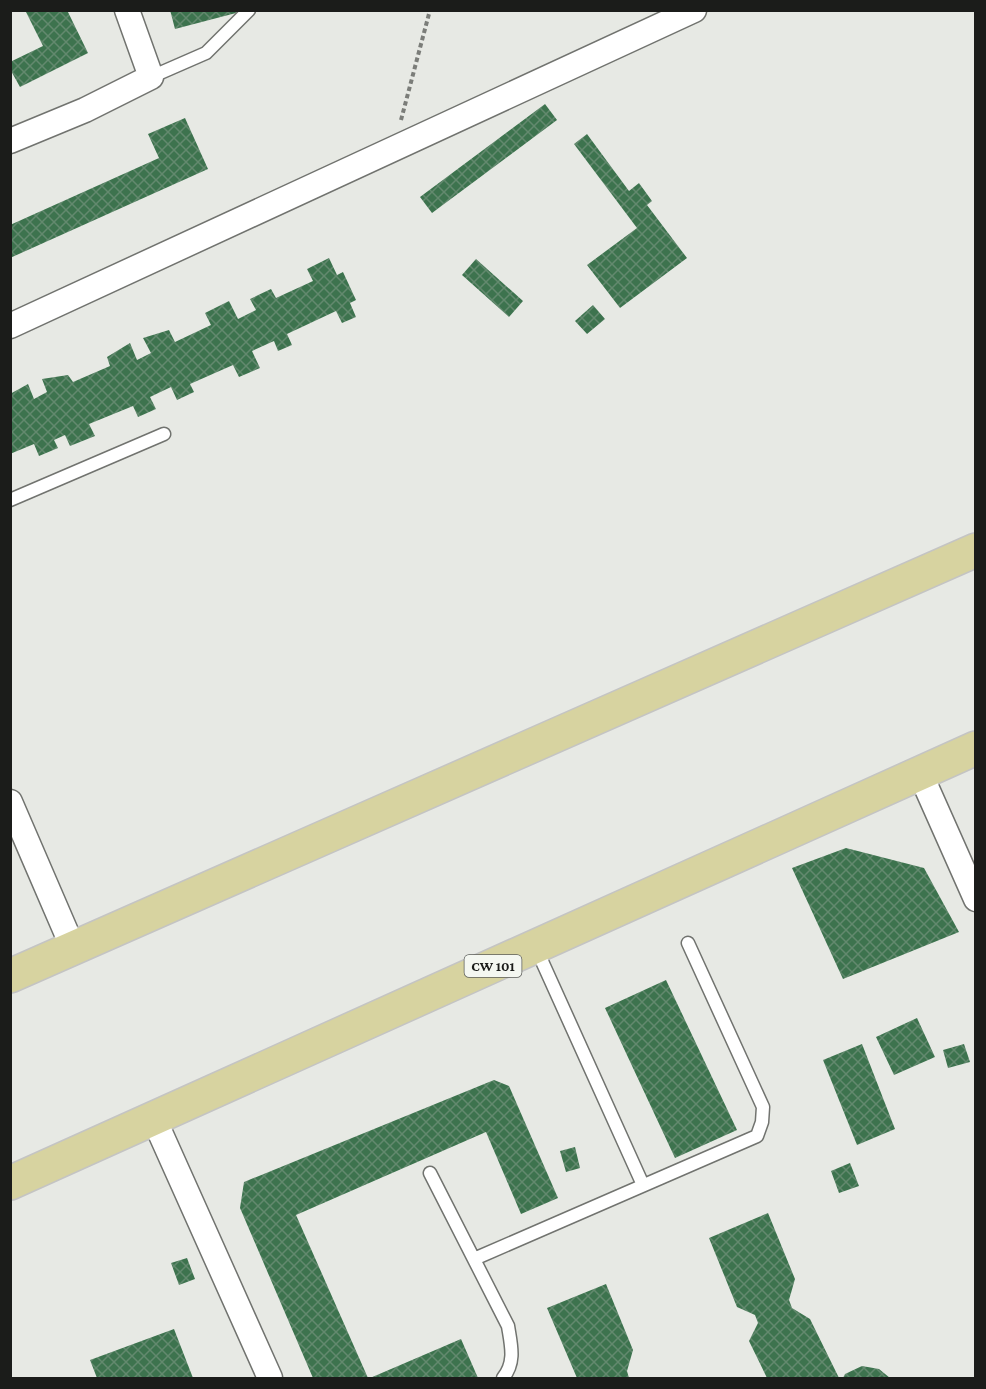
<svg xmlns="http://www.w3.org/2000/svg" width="986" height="1389" font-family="'Crimson Pro',serif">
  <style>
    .building { fill: url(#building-cross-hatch) }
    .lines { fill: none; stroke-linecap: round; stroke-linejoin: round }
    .service-casing { stroke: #71736f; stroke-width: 15 }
    .minor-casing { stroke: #71736f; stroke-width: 27 }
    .primary-casing { stroke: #c4c4c3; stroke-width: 36 }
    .path { stroke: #7b7d79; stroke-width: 4; stroke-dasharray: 4.5 3; stroke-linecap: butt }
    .service { stroke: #fff; stroke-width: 12 }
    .minor { stroke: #fff; stroke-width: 24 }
    .primary { stroke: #d7d3a0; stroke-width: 33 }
    .labels { text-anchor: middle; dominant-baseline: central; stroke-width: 5; stroke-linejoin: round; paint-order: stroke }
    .shield { fill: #f4f7f1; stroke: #5c5e5a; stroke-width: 1.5 }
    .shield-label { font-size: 14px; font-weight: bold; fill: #1b1c1a }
  </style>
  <defs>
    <pattern id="building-cross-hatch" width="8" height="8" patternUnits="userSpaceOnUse" patternTransform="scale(1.5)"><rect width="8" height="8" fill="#3d734e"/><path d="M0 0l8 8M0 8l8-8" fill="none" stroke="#63896e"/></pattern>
  </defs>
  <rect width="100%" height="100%" fill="#e7e9e4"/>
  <path class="building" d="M25 10H67L88 53 20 87 10 69V62L43 46Z
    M170 10H235L236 13 175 29Z
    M545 104 557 120 432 213 420 197Z
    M185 118 208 169 10 258V225L159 158 148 134Z
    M587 134 629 191 639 183 652 201 647 205 687 258 620 308 587 265 637 228 574 144Z
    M329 258 337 275 343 272 356 300 350 303 356 317 342 323 336 311 287 334 292 345 278 351 274 341 252 351 260 368 239 377 233 365 190 384 194 392 177 400 171 387 150 397 156 409 138 417 133 406 89 424 95 436 70 446 65 435 54 440 58 448 39 456 34 444 10 454V394L28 384 34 399 47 392 42 379 68 375 73 382 110 366 107 357 130 343 137 360 151 353 143 338 169 330 175 342 211 325 205 313 229 301 238 319 256 310 250 299 271 289 276 298 313 281 307 269Z
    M476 259 523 301 509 317 462 275Z
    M593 305 605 319 587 334 575 321Z
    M846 848 924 868 959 932 843 979 792 868Z
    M666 980 737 1130 675 1158 605 1008Z
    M917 1018 935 1057 894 1075 876 1037Z
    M862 1044 895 1129 857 1145 823 1060Z
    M964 1044 970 1062 948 1068 943 1050Z
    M494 1080 509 1086 558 1198 521 1214 486 1132 296 1215 368 1378H313L240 1208 244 1182Z
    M575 1147 580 1168 566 1172 560 1151Z
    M850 1163 859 1186 839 1193 831 1171Z
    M768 1213 795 1279 789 1300 792 1308 810 1319 839 1378H767L749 1341 758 1323 755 1315 737 1307 709 1238Z
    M187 1258 195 1279 179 1285 171 1263Z
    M606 1284 633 1350 627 1371 629 1378H577L547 1308Z
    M174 1329 193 1378H97L90 1360Z
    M461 1339 478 1378H370Z
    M862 1366 879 1369 890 1378H843L845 1374Z"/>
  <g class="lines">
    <g class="service-casing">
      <path id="service" d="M151 77 206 53 249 10
        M10 500 164 434
        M536 948 643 1185
        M430 1173 508 1326C511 1345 516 1362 503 1378
        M474 1259 757 1136 762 1122 763 1107 688 943"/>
    </g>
    <g class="minor-casing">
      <path id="minor" d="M10 141 85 110 151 77 127 10
        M10 326 694 10
        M920 773 976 899
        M10 802 73 948
        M154 1119 270 1378"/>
    </g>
    <g class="primary-casing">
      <path id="primary" d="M10 976 976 550
        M10 1183 976 748"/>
    </g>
    <path class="path" d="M401 120 430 10"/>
    <use href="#service" class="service"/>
    <use href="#minor" class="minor"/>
    <use href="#primary" class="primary"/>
  </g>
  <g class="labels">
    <rect class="shield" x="464.5" y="955" width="57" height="22" rx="4.5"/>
    <g class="shield-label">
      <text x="493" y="966">CW 101</text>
    </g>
  </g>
  <rect width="986" height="1389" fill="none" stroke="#1b1c1a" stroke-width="24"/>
</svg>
